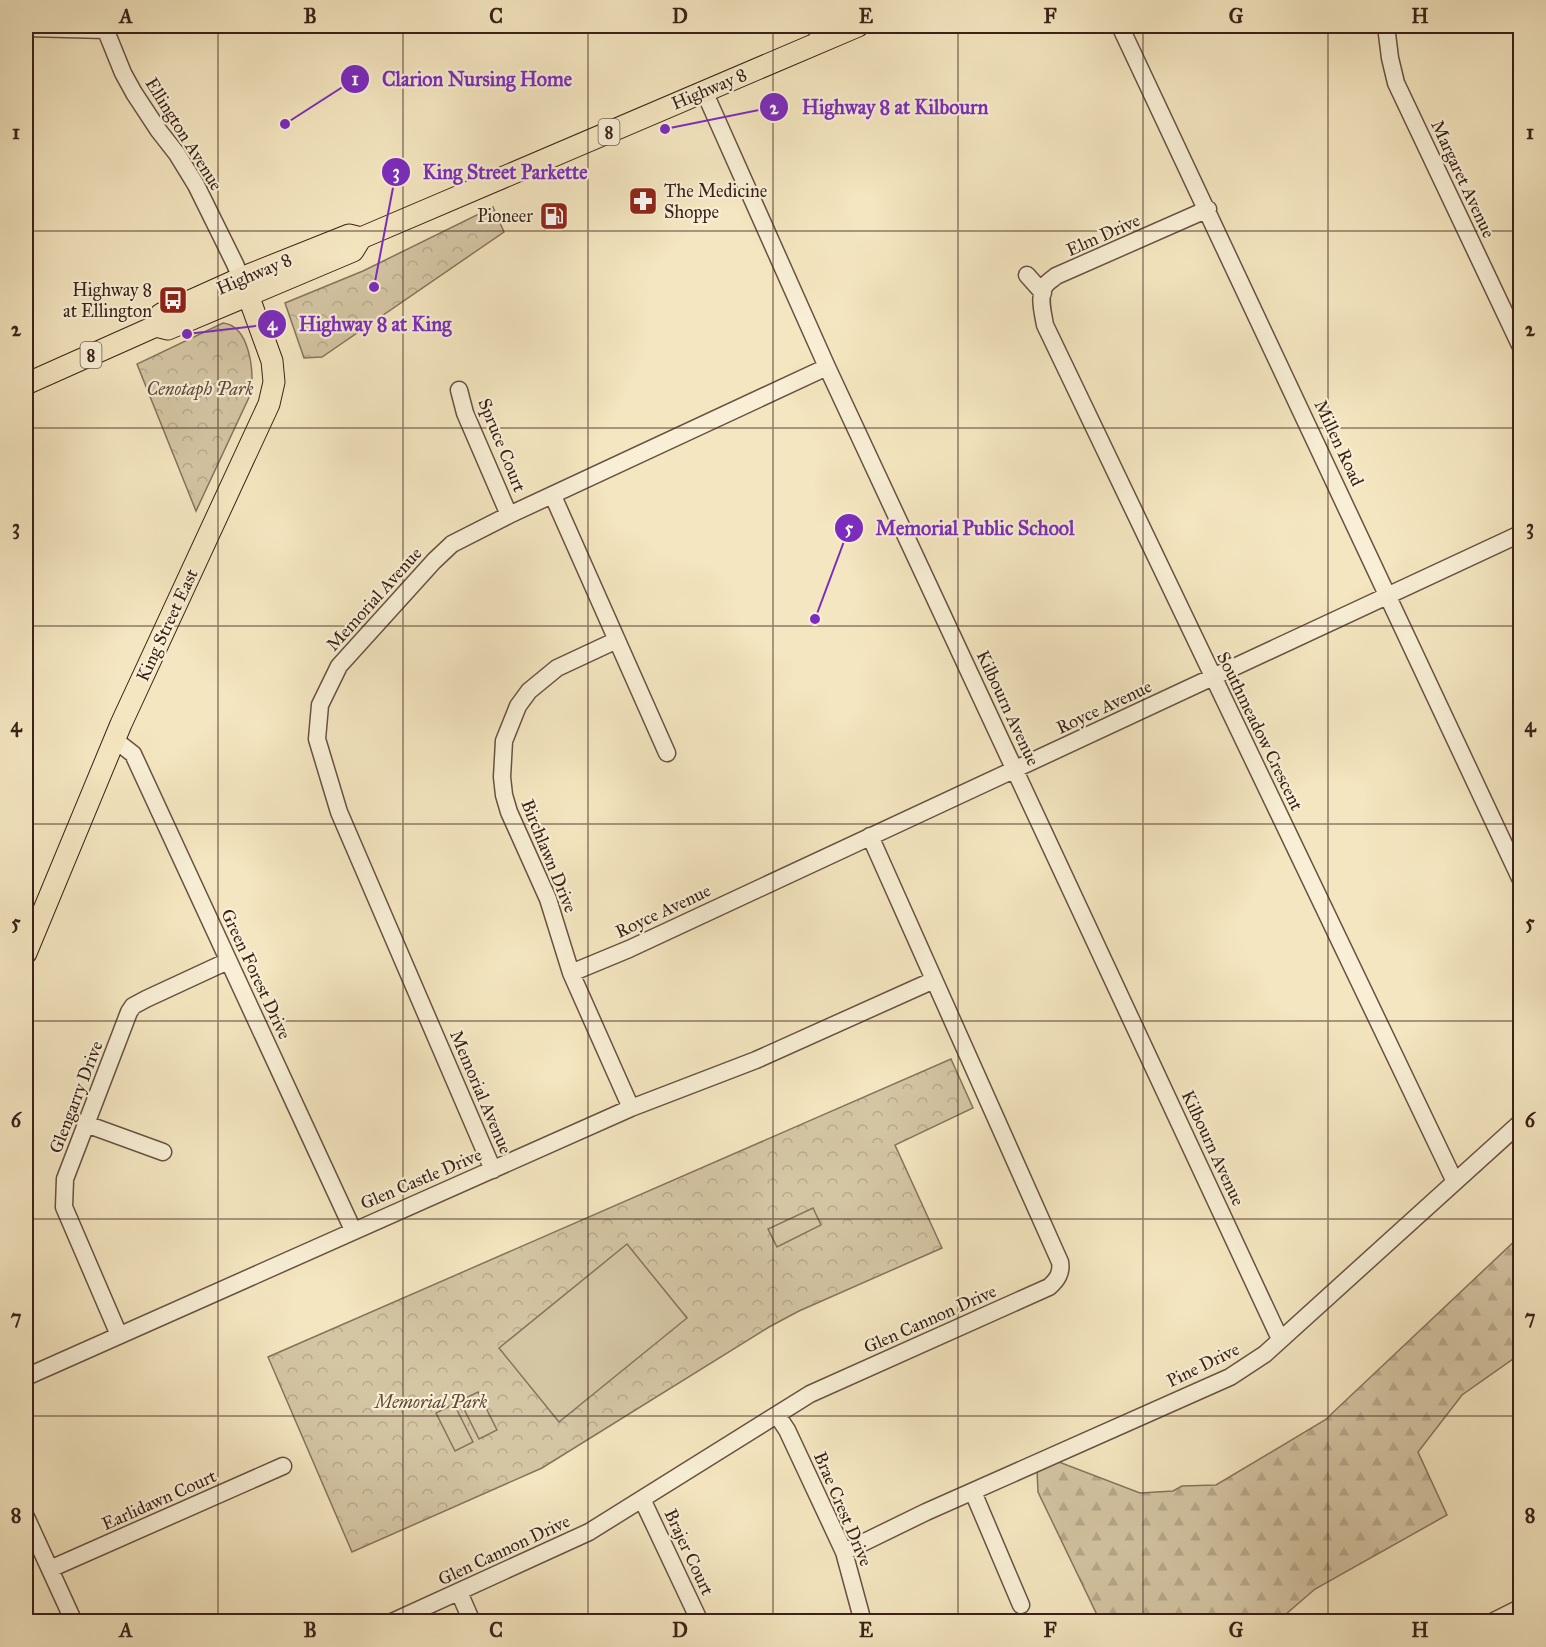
<svg xmlns="http://www.w3.org/2000/svg" width="1546" height="1647" font-family="'IM FELL Great Primer',serif">
  <style>
    .forest { fill: url(#forest-firs); stroke: #87735d; stroke-width: 1.5 }
    .park { fill: url(#park-crowns); stroke: #87735d; stroke-width: 1.5 }
    .pitch { fill: #d4c5a3; stroke: #87735d; stroke-width: 1.5 }
    .lines { fill: none; stroke-linecap: round; stroke-linejoin: round }
    .minor-casing { stroke: #685241; stroke-width: 19 }
    .major-casing { stroke: #3a2117; stroke-width: 23 }
    .minor { stroke: #f8efd6; stroke-width: 16 }
    .major { stroke: #f4e6c0; stroke-width: 21 }
    .grid { fill: none; stroke: #3a2117; stroke-width: 1.5; stroke-opacity: 0.55 }
    .labels { text-anchor: middle; dominant-baseline: central; stroke-width: 4.5; stroke-linejoin: round; paint-order: stroke }
    .shield { fill: #f8efd6; stroke: #735f50; stroke-width: 1.5 }
    .shield-label { font-size: 16px; font-weight: bold; fill: #3a2117 }
    .street-label { font-size: 18px; fill: #3a2117; stroke: #f8efd6 }
    .poi-label { font-size: 18px; fill: #3a2117; stroke: #f8efd6; text-anchor: end }
    .park-label { font-size: 18px; font-style: italic; fill: #604a3a; stroke: #f8efd6 }
    .leader { fill: none; stroke: #7b2cbf; stroke-width: 2 }
    .callout-dot { fill: #7b2cbf; stroke: #f8efd6; stroke-width: 2 }
    .mark-label { font-size: 18px; text-anchor: middle; font-weight: bold; fill: #fff }
    .callout-label { font-size: 20px; text-anchor: middle; font-weight: bold; fill: #7b2cbf; stroke: #f8efd6; stroke-width: 4.5; stroke-linejoin: round; paint-order: stroke }
    .neatline { fill: none; stroke: #3a2117; stroke-width: 2 }
    .grid-label { font-size: 20px; text-anchor: middle; font-weight: bold; fill: #3a2117 }
  </style>
  <defs>
    <pattern id="forest-firs" width="22" height="20" patternUnits="userSpaceOnUse" patternTransform="scale(1.5)"><rect width="22" height="20" fill="#d4c5a3"/><path d="M5 1l3.5 6h-7zM16 11l3.5 6h-7z" fill="#b7a98c"/></pattern>
    <pattern id="park-crowns" width="20" height="18" patternUnits="userSpaceOnUse" patternTransform="scale(1.5)"><rect width="20" height="18" fill="#d4c5a3"/><path d="M2 6a3 3 0 1 1 6 0M12 15a3 3 0 1 1 6 0" fill="none" stroke="#b7a98c"/></pattern>
  </defs>
  <rect width="100%" height="100%" fill="#f4e6c0"/>
  <filter id="stains"><feTurbulence type="fractalNoise" baseFrequency=".00333" numOctaves="4"/><feColorMatrix values="0 0 0 0 .2 0 0 0 0 .09 0 0 0 0 .02 0 0 0 .5 -.17"/></filter>
  <radialGradient id="worn" r=".72"><stop offset=".6" stop-color="#630" stop-opacity="0"/><stop offset="1" stop-color="#630" stop-opacity=".3"/></radialGradient>
  <path class="forest" d="M1520 1236V1354L1462 1395 1418 1452 1447 1515 1315 1589 1278 1621H1100L1038 1492 1037 1470 1059 1462 1140 1493 1173 1491 1182 1486 1216 1485 1325 1420Z"/>
  <path class="park" d="M493 207 504 232 322 357 304 358 285 303 363 271Z
    M223 323C250 326 254 371 251 393L196 511 137 364Z
    M951 1059 973 1108 895 1145 942 1248 799 1311 769 1327 542 1468 352 1552 268 1357Z"/>
  <path class="pitch" d="M813 1208 821 1225 777 1247 768 1229Z
    M627 1244 687 1318 559 1422 499 1348Z
    M478 1392 497 1430 479 1439 460 1401Z
    M454 1404 473 1442 455 1451 436 1413Z"/>
  <g class="lines">
    <g class="minor-casing">
      <path id="minor" d="M104 26 123 73 134 93 159 131 177 154 196 185 235 264 245 288
        M815 26 822 41
        M1120 26 1520 878
        M1386 26 1390 58 1396 83 1520 345
        M26 28 106 30
        M704 91 827 367 1280 1339
        M1208 209 1056 276C1053 279 1047 282 1045 286 1038 296 1043 313 1045 325L1455 1182
        M1027 275 1043 293
        M459 390 465 413 509 515
        M553 496 667 753
        M617 640 557 668 529 691 518 706 504 741 502 777 504 795 509 812 548 899 571 973 631 1108
        M115 740 133 754 353 1230
        M571 973 629 949 1520 534
        M86 1124 163 1152
        M493 1170 339 812 317 739 320 705 339 666 434 561 452 544 509 515 827 367
        M119 1335 64 1207 65 1179 129 1012 133 1006 146 999 228 961
        M26 1377 631 1108 756 1060 934 980
        M777 1415 787 1430 844 1552 863 1622
        M973 1492 1021 1605
        M642 1499 700 1622
        M26 1517 74 1622
        M844 1552 926 1512 1230 1377 1265 1354 1520 1123
        M50 1569 283 1466
        M459 1592 472 1622
        M392 1622 589 1532 810 1394 1049 1287C1057 1280 1062 1273 1060 1262L870 836
        M1492 1622 1520 1608"/>
    </g>
    <g class="major-casing">
      <path id="major" d="M156 326 161 314 241 278 349 235 361 238
        M26 384 156 326 168 329 353 251 361 238 858 26
        M26 953 121 724 269 404 274 382 272 361 248 295"/>
    </g>
    <use href="#minor" class="minor"/>
    <use href="#major" class="major"/>
  </g>
  <path class="grid" d="M218 26V1622M403 26V1622M588 26V1622M773 26V1622M958 26V1622M1143 26V1622M1328 26V1622M26 231H1520M26 428H1520M26 626H1520M26 824H1520M26 1021H1520M26 1219H1520M26 1416H1520"/>
  <defs>
    <g id="pharmacy-square" transform="scale(1.5)"><rect x="-9" y="-9" width="18" height="18" rx="4" fill="#8f2418" stroke="#f8efd6"/><path d="M-2-6h4v4h4v4h-4v4h-4v-4h-4v-4h4Z" fill="#fff"/></g>
    <g id="fuel-square" transform="scale(1.5)"><rect x="-9" y="-9" width="18" height="18" rx="4" fill="#8f2418" stroke="#f8efd6"/><path d="M-5.5-6h7V0h2V4h1.3V-2.5L3-4.5l.8-.8L6-3V5H2.5V1h-1V6h-7ZM-4.2-4.7v3.2H.2V-4.7Z" fill="#fff"/></g>
    <g id="bus-square" transform="scale(1.5)"><rect x="-9" y="-9" width="18" height="18" rx="4" fill="#8f2418" stroke="#f8efd6"/><path d="M-5-6H5V4H4V6H2V4H-2V6H-4V4H-5ZM-3.5-4V0h7V-4ZM-3.5 1.2v1.5H-2V1.2ZM2 1.2v1.5H3.5V1.2Z" fill="#fff"/></g>
  </defs>
  <g fill-rule="evenodd">
    <use href="#pharmacy-square" x="643" y="201"/>
    <use href="#fuel-square" x="554" y="216"/>
    <use href="#bus-square" x="173" y="300"/>
  </g>
  <g class="labels">
    <g class="shield">
      <rect x="598.5" y="119" width="21" height="26" rx="4.5"/>
      <rect x="80.5" y="342" width="21" height="26" rx="4.5"/>
    </g>
    <g class="shield-label">
      <text x="609" y="132">8</text>
      <text x="91" y="355">8</text>
    </g>
    <g class="street-label">
      <text transform="translate(709 89) rotate(-23)">Highway 8</text>
      <text transform="translate(184 134) rotate(58)">Ellington Avenue</text>
      <text transform="translate(1463 179) rotate(65)">Margaret Avenue</text>
      <text transform="translate(1103 235) rotate(-24)">Elm Drive</text>
      <text transform="translate(254 274) rotate(-23)">Highway 8</text>
      <text transform="translate(1339 443) rotate(65)">Millen Road</text>
      <text transform="translate(502 445) rotate(68)">Spruce Court</text>
      <text transform="translate(374 599) rotate(-48)">Memorial Avenue</text>
      <text transform="translate(167 625) rotate(-65)">King Street East</text>
      <text transform="translate(1104 707) rotate(-25)">Royce Avenue</text>
      <text transform="translate(1008 708) rotate(65)">Kilbourn Avenue</text>
      <text transform="translate(1260 731) rotate(64)">Southmeadow Crescent</text>
      <text transform="translate(549 856) rotate(68)">Birchlawn Drive</text>
      <text transform="translate(663 911) rotate(-25)">Royce Avenue</text>
      <text transform="translate(256 974) rotate(65)">Green Forest Drive</text>
      <text transform="translate(481 1092) rotate(67)">Memorial Avenue</text>
      <text transform="translate(76 1097) rotate(-69)">Glengarry Drive</text>
      <text transform="translate(1213 1148) rotate(65)">Kilbourn Avenue</text>
      <text transform="translate(421 1179) rotate(-23)">Glen Castle Drive</text>
      <text transform="translate(930 1319) rotate(-24)">Glen Cannon Drive</text>
      <text transform="translate(1203 1365) rotate(-26)">Pine Drive</text>
      <text transform="translate(159 1500) rotate(-24)">Earlidawn Court</text>
      <text transform="translate(843 1509) rotate(67)">Brae Crest Drive</text>
      <text transform="translate(504 1550) rotate(-25)">Glen Cannon Drive</text>
      <text transform="translate(689 1552) rotate(65)">Brajer Court</text>
    </g>
    <g class="poi-label">
      <text x="664" y="191" text-anchor="start">The Medicine<tspan x="664" dy="21">Shoppe</tspan></text>
      <text x="533" y="216">Pioneer</text>
      <text x="152" y="290">Highway 8<tspan x="152" dy="21">at Ellington</tspan></text>
    </g>
    <g class="park-label">
      <text x="200" y="389">Cenotaph Park</text>
      <text x="431" y="1402">Memorial Park</text>
    </g>
  </g>
  <path class="leader" d="M285 124L355 79M665 129L774 107M374 287L396 172M187 334L272 324M815 619L849 528"/>
  <g class="callout-dot">
    <circle cx="285" cy="124" r="6"/>
    <circle cx="665" cy="129" r="6"/>
    <circle cx="374" cy="287" r="6"/>
    <circle cx="187" cy="334" r="6"/>
    <circle cx="815" cy="619" r="6"/>
    <circle cx="355" cy="79" r="15"/>
    <circle cx="774" cy="107" r="15"/>
    <circle cx="396" cy="172" r="15"/>
    <circle cx="272" cy="324" r="15"/>
    <circle cx="849" cy="528" r="15"/>
  </g>
  <g class="mark-label">
    <text x="355" y="85">1</text>
    <text x="774" y="114">2</text>
    <text x="396" y="178">3</text>
    <text x="272" y="330">4</text>
    <text x="849" y="534">5</text>
  </g>
  <g class="callout-label">
    <text x="477" y="86">Clarion Nursing Home</text>
    <text x="895" y="114">Highway 8 at Kilbourn</text>
    <text x="505" y="179">King Street Parkette</text>
    <text x="375" y="331">Highway 8 at King</text>
    <text x="975" y="535">Memorial Public School</text>
  </g>
  <rect width="1546" height="1647" fill="none" stroke="#f4e6c0" stroke-width="66"/>
  <rect x="33" y="33" width="1480" height="1581" class="neatline"/>
  <g class="grid-label">
    <text x="126" y="23">A</text>
    <text x="310" y="23">B</text>
    <text x="496" y="23">C</text>
    <text x="680" y="23">D</text>
    <text x="866" y="23">E</text>
    <text x="1050" y="23">F</text>
    <text x="1236" y="23">G</text>
    <text x="1420" y="23">H</text>
    <text x="16" y="139">1</text>
    <text x="1530" y="139">1</text>
    <text x="16" y="336">2</text>
    <text x="1530" y="336">2</text>
    <text x="16" y="534">3</text>
    <text x="1530" y="534">3</text>
    <text x="16" y="732">4</text>
    <text x="1530" y="732">4</text>
    <text x="16" y="929">5</text>
    <text x="1530" y="929">5</text>
    <text x="16" y="1127">6</text>
    <text x="1530" y="1127">6</text>
    <text x="16" y="1324">7</text>
    <text x="1530" y="1324">7</text>
    <text x="16" y="1522">8</text>
    <text x="1530" y="1522">8</text>
    <text x="126" y="1637">A</text>
    <text x="310" y="1637">B</text>
    <text x="496" y="1637">C</text>
    <text x="680" y="1637">D</text>
    <text x="866" y="1637">E</text>
    <text x="1050" y="1637">F</text>
    <text x="1236" y="1637">G</text>
    <text x="1420" y="1637">H</text>
  </g>
  <rect width="100%" height="100%" filter="url(#stains)"/>
  <rect width="100%" height="100%" fill="url(#worn)"/>
</svg>
